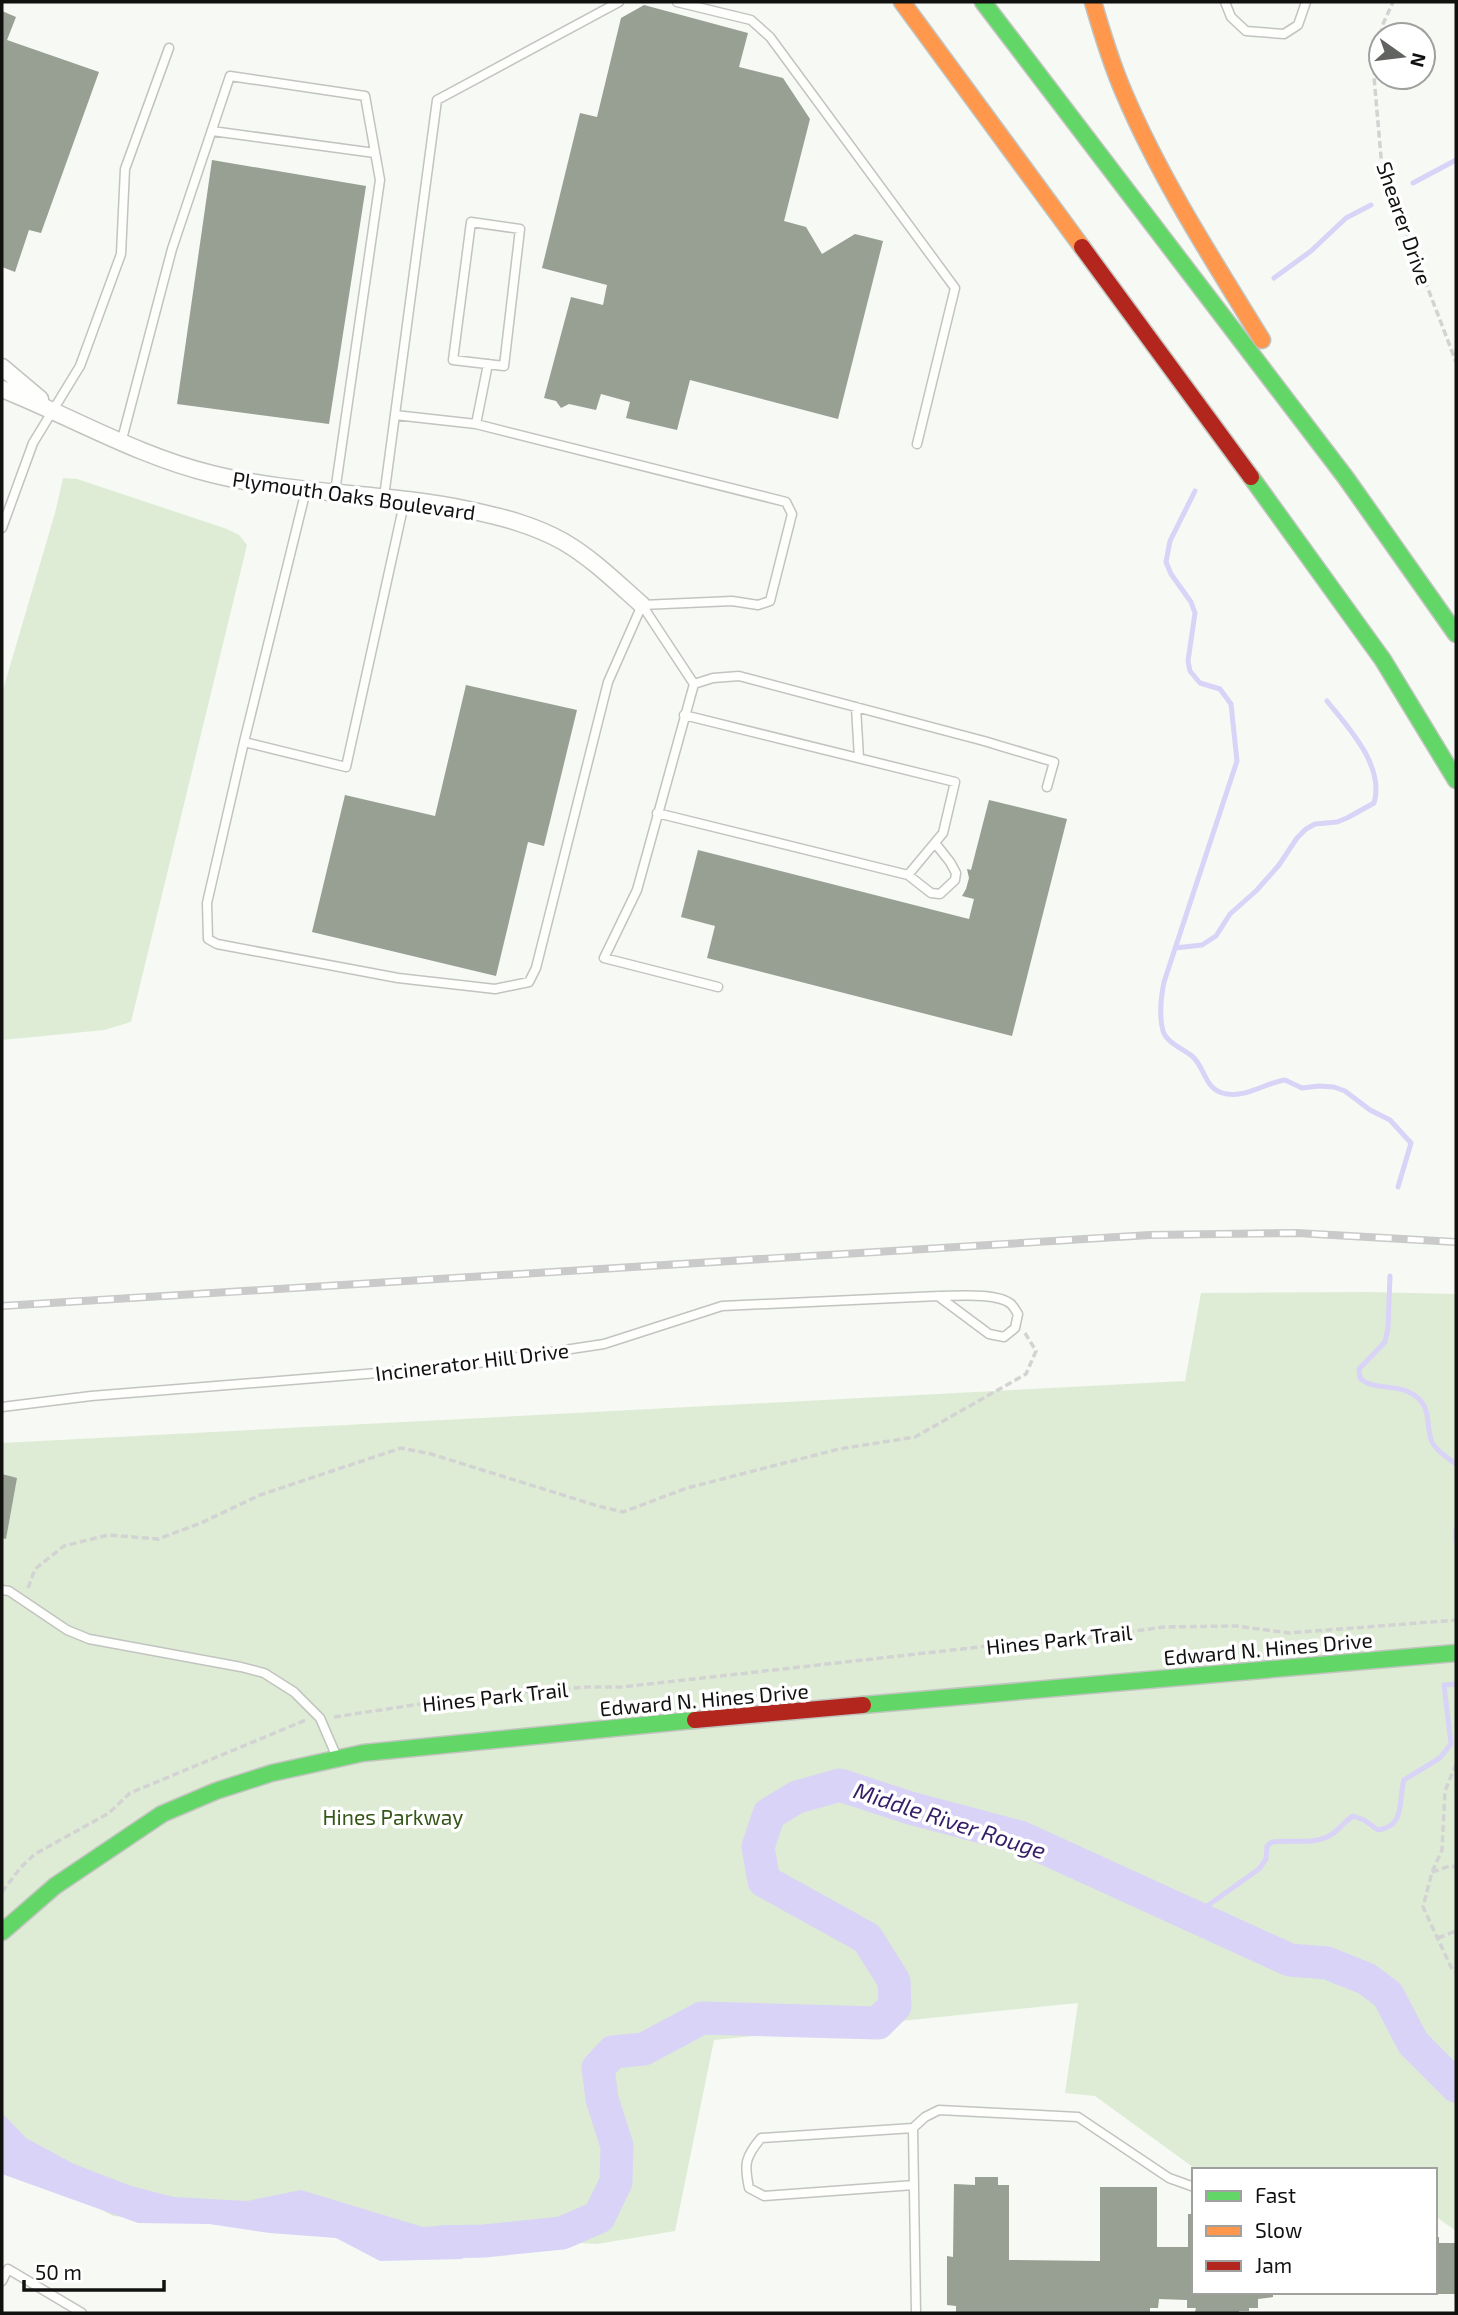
<svg xmlns="http://www.w3.org/2000/svg" width="1458" height="2315" font-family="'Exo 2',sans-serif">
  <style>
    .green { fill: #deecd5 }
    .water { fill: #d8d3f7 }
    .lines { fill: none; stroke-linecap: round; stroke-linejoin: round }
    .stream { stroke: #d8d3f7; stroke-width: 5 }
    .river { stroke: #d8d3f7; stroke-width: 33 }
    .building { fill: #989f93 }
    .lane-casing { stroke: #c2c4c0; stroke-width: 11 }
    .street-casing { stroke: #c2c4c0; stroke-width: 19 }
    .fast-casing { stroke: #c2c4c0; stroke-width: 19 }
    .slow-casing { stroke: #c2c4c0; stroke-width: 19 }
    .jam-casing { stroke: #c2c4c0; stroke-width: 19 }
    .path { stroke: #d2d3d2; stroke-width: 3.5; stroke-dasharray: 7 3.5; stroke-linecap: butt }
    .lane { stroke: #fefefd; stroke-width: 8 }
    .street { stroke: #fefefd; stroke-width: 16 }
    .fast { stroke: #63d668; stroke-width: 16 }
    .slow { stroke: #ff974d; stroke-width: 16 }
    .jam { stroke: #b3261e; stroke-width: 16 }
    .rail-casing { stroke: #c9cac9; stroke-width: 8 }
    .rail { stroke: #fff; stroke-width: 5; stroke-dasharray: 16; stroke-linecap: butt }
    .labels { text-anchor: middle; dominant-baseline: central; stroke-width: 7; stroke-linejoin: round; paint-order: stroke }
    .street-label { font-size: 21px; fill: #111210; stroke: #fff }
    .park-label { font-size: 21px; fill: #355618; stroke: #fff }
    .water-label { font-size: 23px; font-style: italic; fill: #341e67; stroke: #fff }
  </style>
  <rect width="100%" height="100%" fill="#f6f9f4"/>
  <path class="green" d="M63 478 77 479 227 529 239 535 247 545 131 1022 104 1030 2 1040V693L55 513Z
    M1368 1292 1456 1294V2231L1435 2216V2170H1197L1095 2096 1065 2093 1078 2003 714 2040 675 2231 597 2244 113 2216 2 2155V1443L1185 1381 1201 1293Z"/>
  <path class="water" d="M2 2113 26 2138 74 2164 131 2186 174 2197 247 2201 301 2190 423 2227 452 2225 484 2241 462 2259 380 2261 336 2238 270 2233 209 2224 138 2223 2 2174Z"/>
  <g class="lines">
    <path class="stream" d="M1413 183 1456 160
      M1274 278 1311 251 1346 218 1371 205
      M1195 491 1170 541 1166 562 1171 574 1191 602 1195 613 1188 661 1190 671 1200 683 1220 689 1231 704 1237 761 1164 982C1161 997 1159 1016 1163 1031 1167 1043 1183 1049 1192 1056 1206 1068 1204 1091 1227 1094 1248 1097 1265 1083 1285 1080L1302 1088 1319 1086 1334 1087 1345 1091 1370 1110 1390 1120 1411 1143 1398 1187
      M1175 948 1202 945 1216 936 1230 914 1256 891 1279 865 1297 838 1306 829 1315 824 1337 822 1347 818 1374 803C1385 766 1348 727 1327 701
      M1390 1276 1388 1328 1385 1342 1359 1369 1360 1378C1375 1393 1400 1380 1420 1400 1431 1412 1426 1429 1432 1442 1436 1451 1448 1458 1456 1464
      M1456 1529V1541
      M1193 1916 1259 1869 1266 1859 1267 1846 1272 1842C1290 1839 1310 1845 1327 1837 1339 1832 1343 1822 1353 1816L1364 1820 1378 1830C1406 1826 1398 1801 1404 1780L1440 1758 1451 1744 1444 1685 1456 1684"/>
    <path class="river" d="M440 2242 484 2241 562 2233 599 2217 616 2182 617 2146 602 2099 598 2068 613 2052 644 2049 702 2018 878 2023 895 2006 894 1981 867 1938 764 1881 758 1847 769 1814 797 1797 840 1785 910 1808 1020 1837 1290 1960 1327 1963 1367 1979 1388 1995 1413 2043 1456 2086"/>
  </g>
  <path class="building" d="M644 5 748 33 739 67 783 78 810 119 784 221 806 227 822 254 855 234 883 241 838 419 690 380 677 430 626 418 630 402 601 394 596 410 569 404 561 408 556 401 544 398 571 297 603 305 607 285 542 268 580 113 597 117 621 18Z
    M2 11 16 17 7 40 99 72 41 233 29 230 15 272 2 267Z
    M212 160 366 186 329 424 177 404Z
    M466 685 577 710 544 846 528 842 496 976 312 932 345 795 435 816Z
    M989 800 1067 819 1012 1036 707 958 715 926 681 917 698 850 969 919 974 899 962 896 966 889 969 878 967 869 971 870Z
    M2 1474 17 1478 6 1539 2 1538Z
    M975 2177H998V2185H1009V2260L1100 2261V2187H1157V2247H1188V2214H1194V2292H1273V2297L1258 2299V2308H1249V2311H1239V2313L1195 2312 1196 2308H1187V2300L1159 2299 1158 2308H1150V2313H956V2306L947 2305V2256L953 2257 954 2184 975 2185Z
    M1435 2237H1439V2243H1456V2294H1435Z"/>
  <g class="lines">
    <g class="lane-casing">
      <path id="lane" d="M677 2 751 20 770 37 955 288 917 444
        M1225 2 1231 17 1246 31 1284 34 1298 25 1306 2
        M212 131 375 153
        M471 222 520 229 504 366 453 360Z
        M395 415 476 424 786 502 792 514 770 601 758 605 732 601 642 605
        M476 424 488 364
        M121 443 172 249 230 76 365 96 380 180 335 492
        M306 490 244 742 207 903 208 939 217 944 398 978 495 989 529 982 536 968 608 682 642 605
        M384 497 437 100 619 2
        M2 528 33 443 80 366 121 254 125 169 169 48
        M642 605 694 684 637 890 604 958 718 987
        M694 684 713 678 739 676 984 741 1054 762 1047 787
        M856 707 859 758
        M684 715 955 782 943 833 908 875
        M244 742 346 767 405 499
        M657 813 908 875 931 893 940 894 955 880 956 873 950 862 935 843
        M2 1407 91 1396 452 1367 604 1344 722 1306 938 1296C956 1296 997 1292 1011 1304 1014 1307 1016 1311 1018 1314L1015 1328 1004 1337 989 1334 938 1296
        M2 1590 9 1591 67 1630 89 1639 241 1667 264 1673 294 1692 320 1718 336 1755
        M913 2128 925 2117 939 2110 1078 2117 1169 2178 1194 2187
        M914 2185 764 2196 749 2188C744 2164 745 2157 761 2138L913 2128 916 2313
        M2 2281 8 2269 82 2313"/>
    </g>
    <g class="street-casing">
      <path id="street" d="M2 367 40 399
        M2 389C72 417 138 456 212 474 296 495 384 492 469 510 502 517 534 525 564 542 593 559 617 583 642 605"/>
    </g>
    <g class="fast-casing">
      <path id="fast" d="M983 2 1346 478 1456 634
        M1251 477 1383 660 1456 780
        M863 1705 1456 1653
        M2 1932 55 1886 162 1814 216 1791 272 1773 363 1753 695 1720"/>
    </g>
    <g class="slow-casing">
      <path id="slow" d="M902 2 1082 247
        M1093 2C1102 33 1111 63 1124 93 1161 180 1213 260 1262 340"/>
    </g>
    <g class="jam-casing">
      <path id="jam" d="M1082 247 1251 477
        M695 1720 863 1705"/>
    </g>
    <path class="path" d="M1381 35 1383 24 1393 2
      M1381 37 1374 77 1381 157 1393 197 1456 362
      M28 1588 35 1569 64 1546 108 1535 158 1539 201 1523 260 1495 401 1448 431 1454 598 1506 623 1512 687 1488 839 1449 915 1437 1026 1374 1036 1351 1025 1333
      M334 1717 480 1695 586 1687H622L1024 1642 1095 1637 1164 1627 1236 1626 1289 1633 1456 1620
      M1456 1764 1445 1791 1442 1850 1432 1872 1423 1907 1451 1967 1456 1973
      M1432 1872 1450 1866 1456 1867
      M2 1892 21 1867 35 1854 109 1813 130 1793 306 1720
      M1438 1938 1456 1931"/>
    <use href="#lane" class="lane"/>
    <use href="#street" class="street"/>
    <use href="#fast" class="fast"/>
    <use href="#slow" class="slow"/>
    <use href="#jam" class="jam"/>
    <g class="rail-casing">
      <path id="rail" d="M2 1306 1150 1235 1297 1233 1456 1242"/>
    </g>
    <use href="#rail" class="rail"/>
  </g>
  <g class="labels">
    <g class="street-label">
      <text transform="translate(1405 223) rotate(71)">Shearer Drive</text>
      <text transform="translate(354 495) rotate(8)">Plymouth Oaks Boulevard</text>
      <text transform="translate(472 1361) rotate(-7)">Incinerator Hill Drive</text>
      <text transform="translate(1059 1639) rotate(-6)">Hines Park Trail</text>
      <text transform="translate(1268 1648) rotate(-5)">Edward N. Hines Drive</text>
      <text transform="translate(495 1696) rotate(-6)">Hines Park Trail</text>
      <text transform="translate(704 1699) rotate(-5)">Edward N. Hines Drive</text>
    </g>
    <g class="park-label">
      <text x="393" y="1816">Hines Parkway</text>
    </g>
    <g class="water-label">
      <text transform="translate(950 1820) rotate(18)">Middle River Rouge</text>
    </g>
  </g>
  <rect width="1458" height="2315" fill="none" stroke="#111210" stroke-width="7"/>
  <rect x="1192" y="2168" width="245" height="126" fill="#ffffff" stroke="#a0a09f" stroke-width="2"/>
  <rect x="1206" y="2191" width="35" height="10" fill="#63d668" stroke="#a0a09f" stroke-width="2"/>
  <text x="1255" y="2203" font-size="21" fill="#111210">Fast</text>
  <rect x="1206" y="2226" width="35" height="10" fill="#ff974d" stroke="#a0a09f" stroke-width="2"/>
  <text x="1255" y="2238" font-size="21" fill="#111210">Slow</text>
  <rect x="1206" y="2261" width="35" height="10" fill="#b3261e" stroke="#a0a09f" stroke-width="2"/>
  <text x="1255" y="2273" font-size="21" fill="#111210">Jam</text>
  <g transform="translate(1402 56) rotate(104)"><circle r="33" fill="#ffffff" stroke="#a0a09f" stroke-width="2"/>
  <path d="M0-5L12 26L0 18L-12 26Z" fill="#616360"/>
  <text y="-10" font-size="19" font-weight="bold" text-anchor="middle" fill="#111210">N</text>
  </g>
  <path d="M24 2280v10h140v-10" fill="none" stroke="#111210" stroke-width="3.5"/>
  <text x="35" y="2280" font-size="21" fill="#111210" stroke="#ffffff" stroke-width="5" paint-order="stroke">50 m</text>
</svg>
